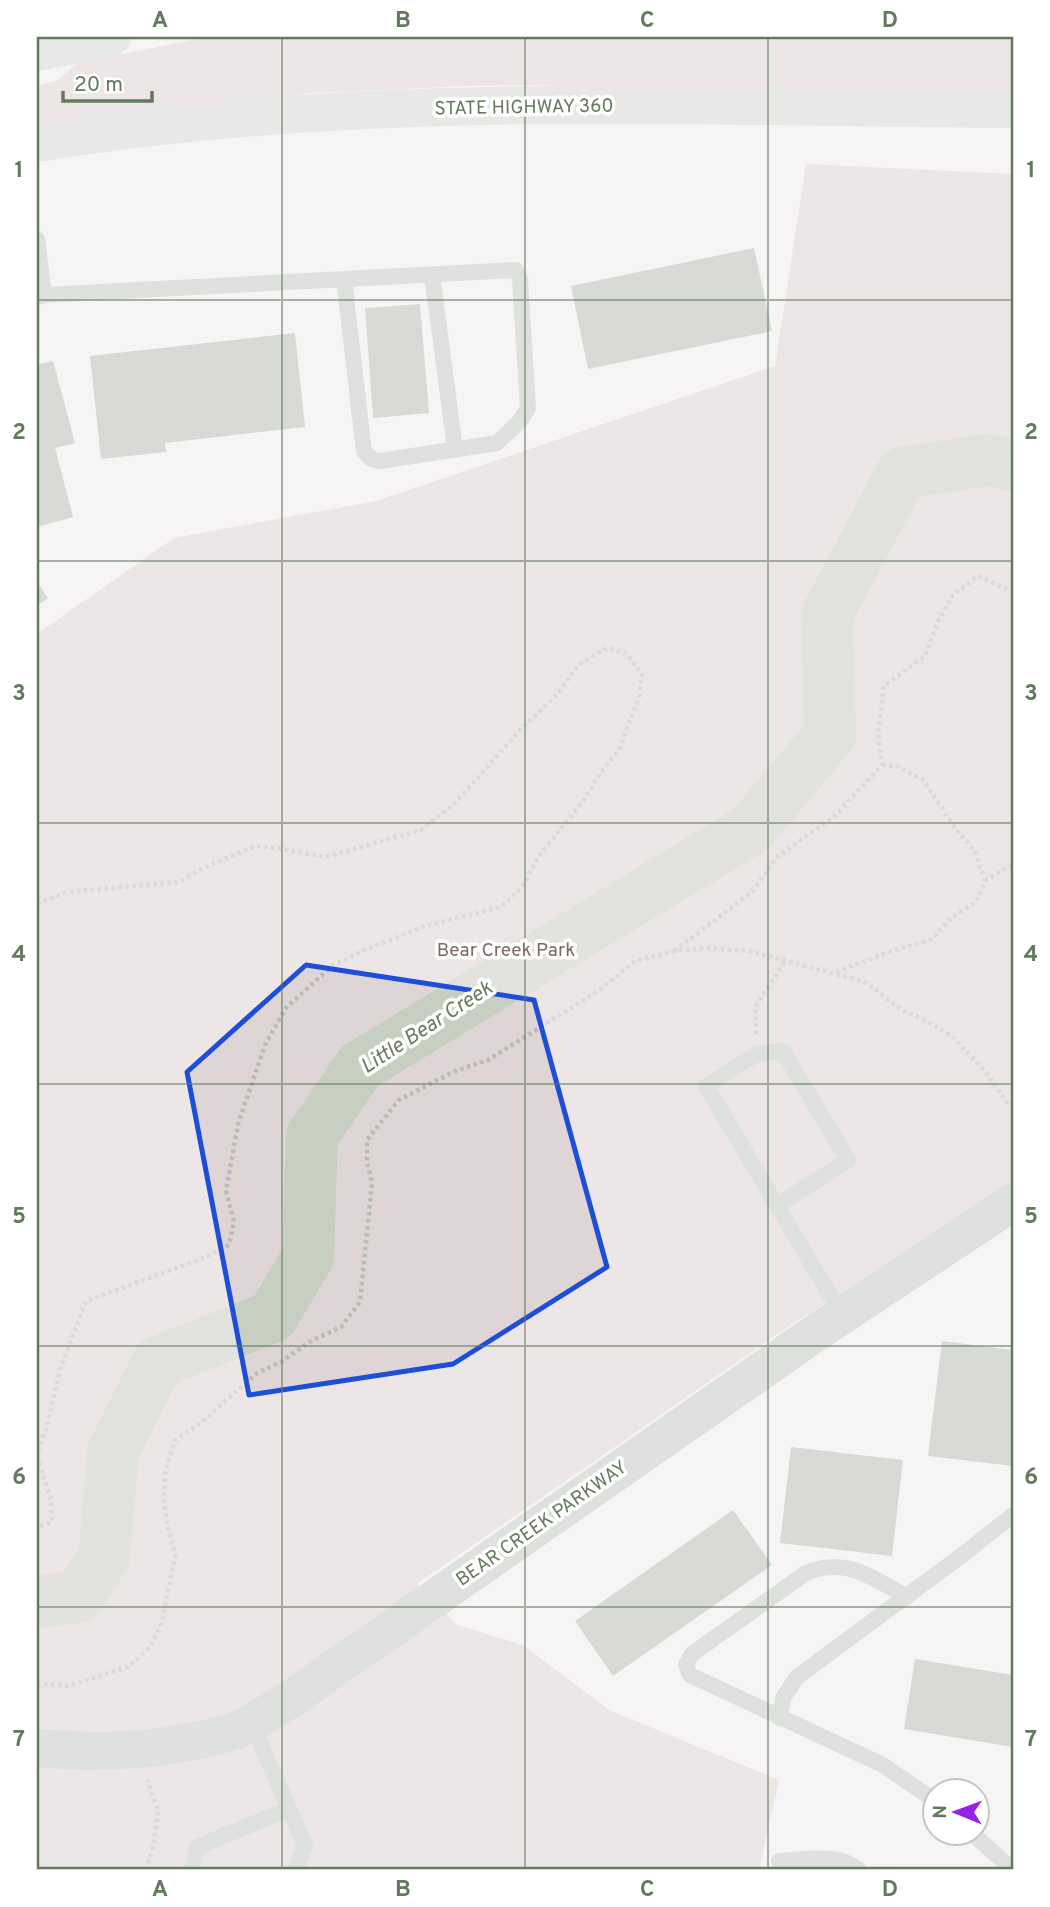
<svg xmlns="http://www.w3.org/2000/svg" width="1050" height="1907" font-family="Overpass,sans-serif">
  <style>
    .green { fill: #dfd5d6 }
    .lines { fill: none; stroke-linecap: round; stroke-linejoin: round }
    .river { stroke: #c7cfc1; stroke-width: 52 }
    .building { fill: #b1bbad }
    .path { stroke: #b8bdb6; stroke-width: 4.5; stroke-dasharray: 3.5 3.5; stroke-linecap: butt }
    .service { stroke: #c2c9c0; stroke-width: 16 }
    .tertiary { stroke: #c2c9c0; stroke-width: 38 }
    .secondary { stroke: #d4d9d2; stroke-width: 38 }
    .motorway { stroke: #d4d9d2; stroke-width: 38 }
    .marked { fill: none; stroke: #1d4ed8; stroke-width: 5; stroke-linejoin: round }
    .grid { fill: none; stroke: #637a5d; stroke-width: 2; stroke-opacity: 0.55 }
    .labels { text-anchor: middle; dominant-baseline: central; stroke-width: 7; stroke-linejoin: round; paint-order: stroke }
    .street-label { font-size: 19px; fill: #637a5d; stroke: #fff }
    .park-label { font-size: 19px; fill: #7d6864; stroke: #fff }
    .water-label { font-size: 21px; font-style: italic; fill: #687c5c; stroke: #fff }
    .neatline { fill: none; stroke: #637a5d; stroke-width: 2.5 }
    .grid-label { font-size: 23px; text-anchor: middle; font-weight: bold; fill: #637a5d }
  </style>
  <rect width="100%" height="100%" fill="#f7f4f6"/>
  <path class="green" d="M208 37H1013V94L778 88 493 85 311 93 37 126V86L56 81 78 63Z
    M806 164 1013 174V1183L782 1331 417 1584 457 1625 523 1645 611 1711 779 1780 759 1870H37V634L174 538 376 501 775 366Z"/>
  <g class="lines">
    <path class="river" d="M37 1602 78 1597 104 1557 113 1452 158 1362 272 1317 308 1257 312 1136 360 1066 751 829 830 735 827 615 902 473 987 460 1013 465"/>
  </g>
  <path class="building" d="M754 248 772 331 588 369 571 286Z
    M420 304 429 413 373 418 365 308Z
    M295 333 305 427 165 443 166 452 101 459 90 356Z
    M53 361 75 443 55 448 73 517 37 527V365Z
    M37 582 48 598 37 606Z
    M942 1341 1013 1350V1466L928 1456Z
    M791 1447 903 1460 892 1556 780 1543Z
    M733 1510 772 1565 613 1676 575 1621Z
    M915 1659 1013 1675V1747L904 1729Z"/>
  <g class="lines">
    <path class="path" d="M985 881 1007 867 1013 866
      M37 904 67 892 179 882 201 869 255 846 283 849 325 857 421 830 455 803 522 728 555 697 578 665 607 648 626 653 642 674 639 697 619 750 601 772 583 801 539 856 522 887 501 907 425 926 362 951 332 966 286 1008 265 1045 238 1124 226 1191 234 1222 229 1245 201 1259 86 1301 60 1370 46 1429 37 1455
      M674 951 752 892 776 858 836 815 882 765 878 735 884 686 925 656 937 623 952 596 978 576 1013 592
      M836 972 886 953 932 939 952 917 976 902 985 881 974 850 957 831 923 780 897 766 882 765
      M756 1034 755 1007 786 960
      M37 1456 51 1500 52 1522 37 1527
      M37 1684 68 1686 128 1667 150 1647 162 1622 175 1555 167 1524 164 1497 165 1473 175 1440 201 1423 257 1373 281 1362 309 1342 341 1327 360 1302 372 1183 367 1161V1140L399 1100 455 1071 488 1060 601 989 635 961 674 951 706 948 750 951 865 982 903 1011 921 1018 952 1036 986 1072 1008 1104 1013 1105
      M146 1870 154 1843 158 1810 147 1780"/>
    <path class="service" d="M37 239 44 295
      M432 274 455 449
      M37 297 44 295 516 270 520 279 528 408 520 421 497 443 380 461 371 459 364 451 344 279
      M778 1205 848 1160 783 1051 757 1054 706 1086 842 1315
      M907 1597C873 1578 846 1556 806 1573L692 1654 686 1665 690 1675 883 1765 934 1800
      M780 1718 783 1698 797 1677 961 1556 1013 1515
      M251 1722 305 1845 296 1870
      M973 1834 1013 1870
      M779 1861C804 1860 838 1852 859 1870
      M192 1870 197 1847 289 1809"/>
    <path class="tertiary" d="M37 1748C103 1754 171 1751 234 1731 255 1724 276 1707 295 1696L814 1334 1013 1202"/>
    <path class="secondary" d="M37 143C358 90 689 107 1013 109"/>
    <path class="motorway" d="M37 52 112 37"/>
  </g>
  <path d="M0 0H1050V1907H0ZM306 965 534 1000 607 1267 453 1364 249 1395 187 1072Z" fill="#f7f4f6" fill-opacity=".55" fill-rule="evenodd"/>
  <path class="marked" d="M306 965 534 1000 607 1267 453 1364 249 1395 187 1072Z"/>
  <path class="grid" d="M282 37V1870M525 37V1870M768 37V1870M37 300H1013M37 561H1013M37 823H1013M37 1084H1013M37 1346H1013M37 1607H1013"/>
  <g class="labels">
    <g class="street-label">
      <text transform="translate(524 108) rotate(-1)">STATE HIGHWAY 360</text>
      <text transform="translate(542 1524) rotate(-35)">BEAR CREEK PARKWAY</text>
    </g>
    <g class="park-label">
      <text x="506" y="951">Bear Creek Park</text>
    </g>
    <g class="water-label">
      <text transform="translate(427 1028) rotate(-33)">Little Bear Creek</text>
    </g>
  </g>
  <rect width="1050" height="1907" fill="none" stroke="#ffffff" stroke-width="77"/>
  <g transform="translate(956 1812) rotate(271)"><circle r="33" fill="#ffffff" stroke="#c1cabe" stroke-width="2"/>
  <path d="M0-5L12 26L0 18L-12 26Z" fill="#9522e9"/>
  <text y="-10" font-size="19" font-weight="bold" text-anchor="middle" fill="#637a5d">N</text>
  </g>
  <path d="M63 91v10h89v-10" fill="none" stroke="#637a5d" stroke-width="3.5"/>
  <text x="74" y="91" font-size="21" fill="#637a5d" stroke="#ffffff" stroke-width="5" paint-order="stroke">20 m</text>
  <rect x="38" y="38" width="974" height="1830" class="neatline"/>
  <g class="grid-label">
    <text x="160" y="27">A</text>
    <text x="403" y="27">B</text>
    <text x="647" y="27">C</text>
    <text x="890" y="27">D</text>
    <text x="19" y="177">1</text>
    <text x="1031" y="177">1</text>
    <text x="19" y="439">2</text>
    <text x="1031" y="439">2</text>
    <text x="19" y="700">3</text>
    <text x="1031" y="700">3</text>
    <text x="19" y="961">4</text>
    <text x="1031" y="961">4</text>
    <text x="19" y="1223">5</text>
    <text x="1031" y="1223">5</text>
    <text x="19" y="1484">6</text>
    <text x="1031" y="1484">6</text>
    <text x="19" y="1746">7</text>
    <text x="1031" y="1746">7</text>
    <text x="160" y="1896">A</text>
    <text x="403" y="1896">B</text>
    <text x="647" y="1896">C</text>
    <text x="890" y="1896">D</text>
  </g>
</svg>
